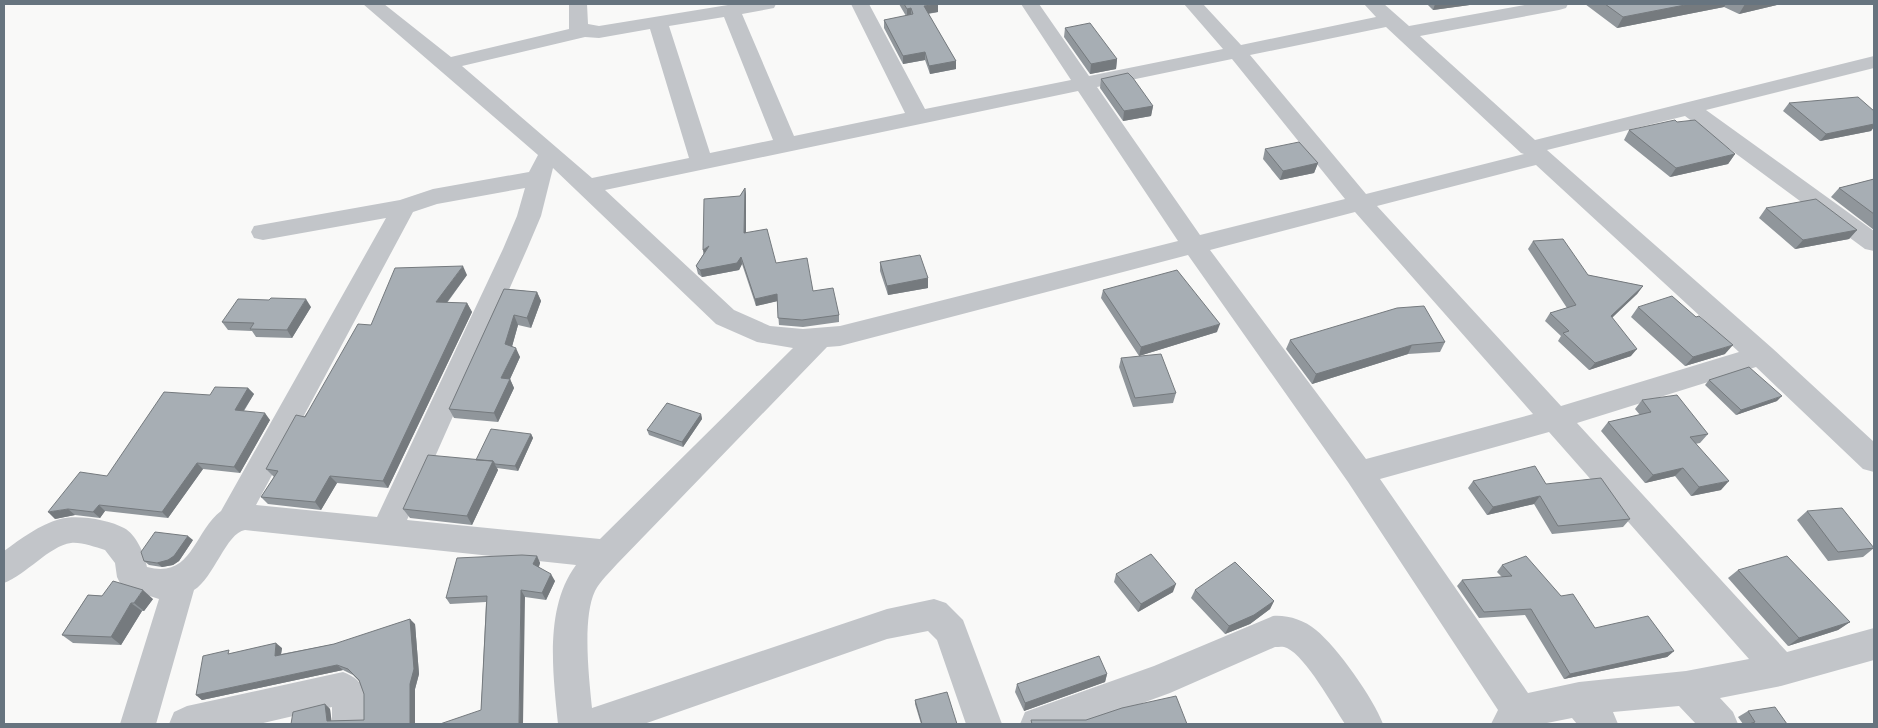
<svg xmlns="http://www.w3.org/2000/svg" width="1878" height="728" font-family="Manrope,sans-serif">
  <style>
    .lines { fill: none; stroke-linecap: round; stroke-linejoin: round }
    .minor { fill: #c2c5c9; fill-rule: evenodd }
    .wall { fill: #90969b }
    .shaded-wall { fill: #757a7e }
    .building { fill: #a7aeb4; stroke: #757a7e }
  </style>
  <rect width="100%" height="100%" fill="#f9f9f8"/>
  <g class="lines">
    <path class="minor" d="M363 4H384L451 57 569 29V4H587L588 24 599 26 734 4H776L774 8 742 14 794 136 905 113 851 4H869L925 109 1071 80 1021 4H1039L1089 76 1223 49 1184 4H1203L1241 45 1376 17 1364 4H1384L1409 26 1530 4H1568L1566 8 1559 10 1420 36 1535 140 1874 56V68L1706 110 1874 231V251L1865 249 1685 116 1547 150 1772 348 1874 442V472L1863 469 1756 367 1577 423 1787 652 1874 628V660L1781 686 1720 698 1733 712 1738 724H1696L1679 706 1613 712 1618 724H1577L1572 718 1542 724H1491L1498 710 1348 482 1188 255 840 346 827 347 617 564C610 572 600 581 595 591 582 618 589 678 592 708L887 609 934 599 946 603 963 620 1002 724H966L937 640 928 631 887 639 644 724H558C553 674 544 608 576 565L245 530C226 533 214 578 194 590L156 724H120L159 599 122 587 117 577 115 563 105 550C94 547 82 542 71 543 49 546 26 575 4 583V551C22 538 39 525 60 519 77 514 110 520 124 528 136 534 145 555 147 567 192 579 193 533 221 511L386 218 263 240 254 238 251 232 254 226 400 200 433 189 529 172 538 155ZM724 17 773 140 710 153 669 26ZM1386 27 1521 153 1524 154 1366 194 1250 55ZM650 29 689 158 592 178 462 66 585 37 599 38ZM1232 59 1345 199 1200 235 1097 87ZM1078 91 1178 241 840 326 803 329 770 326 734 310 605 190ZM1536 165 1739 352 1561 406 1377 206ZM553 168 716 324 757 342 793 348 600 539 407 520 527 249 541 216ZM525 188 517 216 503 249 377 517 256 505 413 212 437 204ZM1355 212 1533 414 1366 459 1210 250ZM1549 432 1749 659 1686 671 1579 682 1528 693 1380 479Z
      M1273 616C1288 615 1304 620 1316 630 1337 647 1374 699 1383 724H1345C1333 706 1306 657 1287 648 1283 646 1279 647 1275 647L1170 693 1085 724H1020L1025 712 1154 666Z
      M343 672C369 682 368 699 368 724H332V707L259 724H169L174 712 187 706Z"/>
  </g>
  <path class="wall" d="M899 4H938V12L928 14 956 61V69L930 74 925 60 903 64 884 28V20L906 16Z
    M1427 4H1477L1433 10Z
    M1585 4H1781L1739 14 1724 7 1617 28Z
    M1065 28 1117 59 1116 69 1090 74 1064 37Z
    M1101 79 1153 106 1151 116 1123 121 1100 88Z
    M1789 103 1874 111V128H1873L1871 131 1820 141 1783 111Z
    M1677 122 1735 154 1728 164 1670 177 1624 140 1629 130Z
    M1265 149 1318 163 1314 173 1280 180 1263 159Z
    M1874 179V230L1831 197 1839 188Z
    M745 188 746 195V233L776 263 813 291 839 315V322L803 327 779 325 777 301 756 306 742 264 739 270 702 277 698 274 696 266Z
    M1766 208 1857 230 1849 239 1795 249 1759 218Z
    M1533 241 1588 275 1643 286 1637 294 1612 318 1631 356 1589 370 1558 341 1561 336 1545 321 1550 313 1567 308 1528 249Z
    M880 262 928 278V288L888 295 880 271Z
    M467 275 447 303H467L472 312 388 488 337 483 321 510 268 504 261 497 274 477 266 469 371 325Z
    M504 289 537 292 541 301 531 328 518 325 512 346 520 357 510 379 514 388 498 422 454 418 449 409Z
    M1103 290 1217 332 1139 356 1101 298Z
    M311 307 292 338 256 337 252 331 228 330 222 322Z
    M1638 307 1696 317 1725 354 1685 366 1631 317Z
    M1290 340 1445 342 1440 352 1408 354 1312 384 1286 349Z
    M1121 358 1176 393 1173 403 1133 407 1119 367Z
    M1709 380 1777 401 1736 415 1705 385Z
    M248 388 254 394 244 411 270 420 240 473 203 469 168 518 105 511 100 518 75 515 55 519 107 476 210 395Z
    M1642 400 1708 434 1700 443 1695 444 1721 490 1691 496 1675 476 1645 483 1601 431 1608 422 1640 415 1635 409Z
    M701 414 702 419 683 447 649 435 647 430Z
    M531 434 533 438 518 471 497 468 498 470 472 525 410 518 403 509 476 460Z
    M1473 481 1546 484 1630 519 1623 527 1552 534 1534 504 1487 515 1468 488Z
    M1807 511 1874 548 1863 557 1828 561 1797 520Z
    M193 540 179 561 173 565 162 567 149 565 144 561Z
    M537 556 540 563 539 567 555 581 546 600 525 597 481 710 486 602 450 604 446 598Z
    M1502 565 1561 596 1595 628 1674 651 1667 657 1564 679 1525 615 1479 618 1457 586 1462 580 1502 577 1497 572Z
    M1738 570 1850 622 1838 630 1788 646 1728 578Z
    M1116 574 1173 592 1138 612 1114 582Z
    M1195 590 1274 601 1270 609 1250 624 1225 634 1191 598Z
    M88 595 153 599 144 611H142L121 645 73 643 62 635Z
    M415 624 419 674 415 689V724H291L325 704 330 709 331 721 364 720V694L359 681 353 675 343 670 202 700 196 695 232 653 282 648 281 654 334 644Z
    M1107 674 1105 682 1024 711 1015 692 1017 684Z
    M915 700 957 724H921L915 704Z
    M1748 711 1787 724H1743L1738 717Z"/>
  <path class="shaded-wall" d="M938 4V12L924 14V6Z
    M1435 4H1477L1433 10Z
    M1690 4H1726L1724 7 1617 28 1623 17Z
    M1745 4H1781L1739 14Z
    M911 8V17H907V9Z
    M925 52V60L903 64V56Z
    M1117 59 1116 69 1090 74 1091 64Z
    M956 61V69L930 74 929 66Z
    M1153 106 1151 116 1123 121 1124 111Z
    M1874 124V127L1871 131 1820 141 1826 134Z
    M1735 154 1728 164 1670 177 1676 168Z
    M1318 163 1314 173 1280 180 1283 171Z
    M745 188 746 195V241L744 233Z
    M1857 230 1849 239 1795 249 1803 240Z
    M709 246 704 257 703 250Z
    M741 257 742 264 739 270 702 277 700 270Z
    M463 266 467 275 441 310 436 302Z
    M928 278V288L888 295 887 286Z
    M1643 286 1637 294 1605 324 1611 316Z
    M537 292 541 301 531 328 527 318Z
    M777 294 778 301 756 306 755 299Z
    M306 299 311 307 292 338 287 330Z
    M467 303 472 312 388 488 383 481Z
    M514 315 518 325 510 354 505 344Z
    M1220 324 1217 332 1139 356 1141 347Z
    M1412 345 1408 354 1312 384 1316 374Z
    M1733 345 1725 354 1685 366 1693 357Z
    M516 348 520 357 510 379 514 388 498 422 494 413 501 378Z
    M1637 349 1631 356 1589 370 1595 363Z
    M248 388 254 394 240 416 235 410Z
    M1782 396 1777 401 1736 415 1741 410Z
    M265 413 270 420 240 473 234 467Z
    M701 414 702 419 683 447 682 442Z
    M531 434 533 438 518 471 515 466Z
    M493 461 498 470 472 525 467 516Z
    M197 463 203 469 168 518 162 512Z
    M1683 468 1675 476 1645 483 1653 475Z
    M330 476 337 483 321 510 315 502Z
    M1729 481 1721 490 1691 496 1699 487Z
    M1540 496 1534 504 1487 515 1493 507Z
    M99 505 105 511 100 518 93 512Z
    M68 509 75 515 55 519 48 512Z
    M188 536 193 540 179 561 173 565 162 567 157 563Z
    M537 556 540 563 537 571 533 564Z
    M551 574 555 581 546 600 542 593Z
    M1176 584 1173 592 1138 612 1141 604Z
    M143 590 153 599 144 611 134 603Z
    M521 590 525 597 523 724H519Z
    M1274 601 1270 609 1250 624 1225 634 1229 626Z
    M131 603 142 611 121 645 111 637Z
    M410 619 415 624 419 674 415 689V724H410Z
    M1850 622 1838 630 1788 646 1799 638Z
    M276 643 282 648 280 661 275 656Z
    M1674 651 1667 657 1564 679 1570 674Z
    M337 665 343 670 202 700 196 695Z
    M1107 674 1105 682 1024 711 1025 703Z
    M325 704 330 709 332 724 327 721Z"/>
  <path class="building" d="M904 4H938L924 6 956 61 929 66 925 52 903 56 884 20 913 14 911 8 907 9Z
    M1605 4H1690L1623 17Z
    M1090 23 1117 59 1091 64 1065 28Z
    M1128 73 1133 78 1153 106 1124 111 1101 79Z
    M1858 97 1874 111V121H1873L1874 122V124L1826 134 1789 103Z
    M1675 120 1677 122 1695 120 1735 154 1676 168 1629 130Z
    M1299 142 1318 163 1283 171 1265 149Z
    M1874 179V214L1839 188Z
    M745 188 744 233 767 229 776 263 807 258 813 291 833 288 839 315 802 320 778 318 777 294 755 299 741 257 737 263 700 270 696 266 709 246 703 250 704 199 740 196Z
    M1816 199 1857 230 1803 240 1766 208Z
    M1563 239 1588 275 1643 286 1611 316 1637 349 1595 363 1563 333 1569 331 1550 313 1576 305 1533 241Z
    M920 255 928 278 887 286 880 262Z
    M463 266 436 302 467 303 383 481 330 476 315 502 261 497 278 471 266 469 296 415 305 417 358 324 371 325 395 268Z
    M1177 270 1220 324 1141 347 1103 290Z
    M504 289 537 292 527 318 514 315 505 344 516 348 501 378 510 379 494 413 449 409Z
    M1672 296 1696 317 1699 316 1733 345 1693 357 1638 307Z
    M271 298 306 299 287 330 250 329 254 323 222 322 238 299 269 300Z
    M1424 306 1445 342 1412 345 1316 374 1290 340 1397 308Z
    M1161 354 1176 393 1135 398 1121 358Z
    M1749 367 1782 396 1741 410 1709 380Z
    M215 387 248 388 235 410 265 413 234 467 197 463 162 512 99 505 93 512 68 509 48 512 80 472 107 476 164 392 210 395Z
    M1677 395 1708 434 1690 437 1729 481 1699 487 1683 468 1653 475 1608 422 1651 412 1642 400Z
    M667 403 701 414 682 442 647 430Z
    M491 429 531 434 515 466 495 464 493 461 476 460Z
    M428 455 493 461 467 516 403 509Z
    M1535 466 1546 484 1601 478 1630 519 1558 526 1540 496 1493 507 1473 481Z
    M1842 508 1874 548 1838 552 1807 511Z
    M155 532 188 536 174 556 168 560 157 563 144 561 141 552Z
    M1151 554 1176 584 1141 604 1116 574Z
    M522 555 537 556 533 564 551 574 542 593 521 590 519 724H440L481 710 487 596 446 598 457 558Z
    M1526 556 1561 596 1573 594 1595 628 1648 616 1674 651 1570 674 1531 609 1484 612 1462 580 1512 576 1502 565Z
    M1787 556 1850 622 1799 638 1738 570Z
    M1235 562 1274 601 1254 615 1229 626 1195 590Z
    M113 581 143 590 134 603H131L111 637 62 635 88 595 102 596Z
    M410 619 414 669 410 684V724H291L293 712 325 704 327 721 364 720V694L359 680 348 669 337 665 196 695 203 656 229 650 228 654 276 643 275 656 334 644Z
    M1099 656 1107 674 1025 703 1017 684Z
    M947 692 957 724H922L915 700Z
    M1176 696 1187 724H1032L1031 720H1086L1122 708Z
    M1775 707 1787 724H1749L1755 722 1748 711Z"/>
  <rect width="1878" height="728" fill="none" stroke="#67747f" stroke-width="10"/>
</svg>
